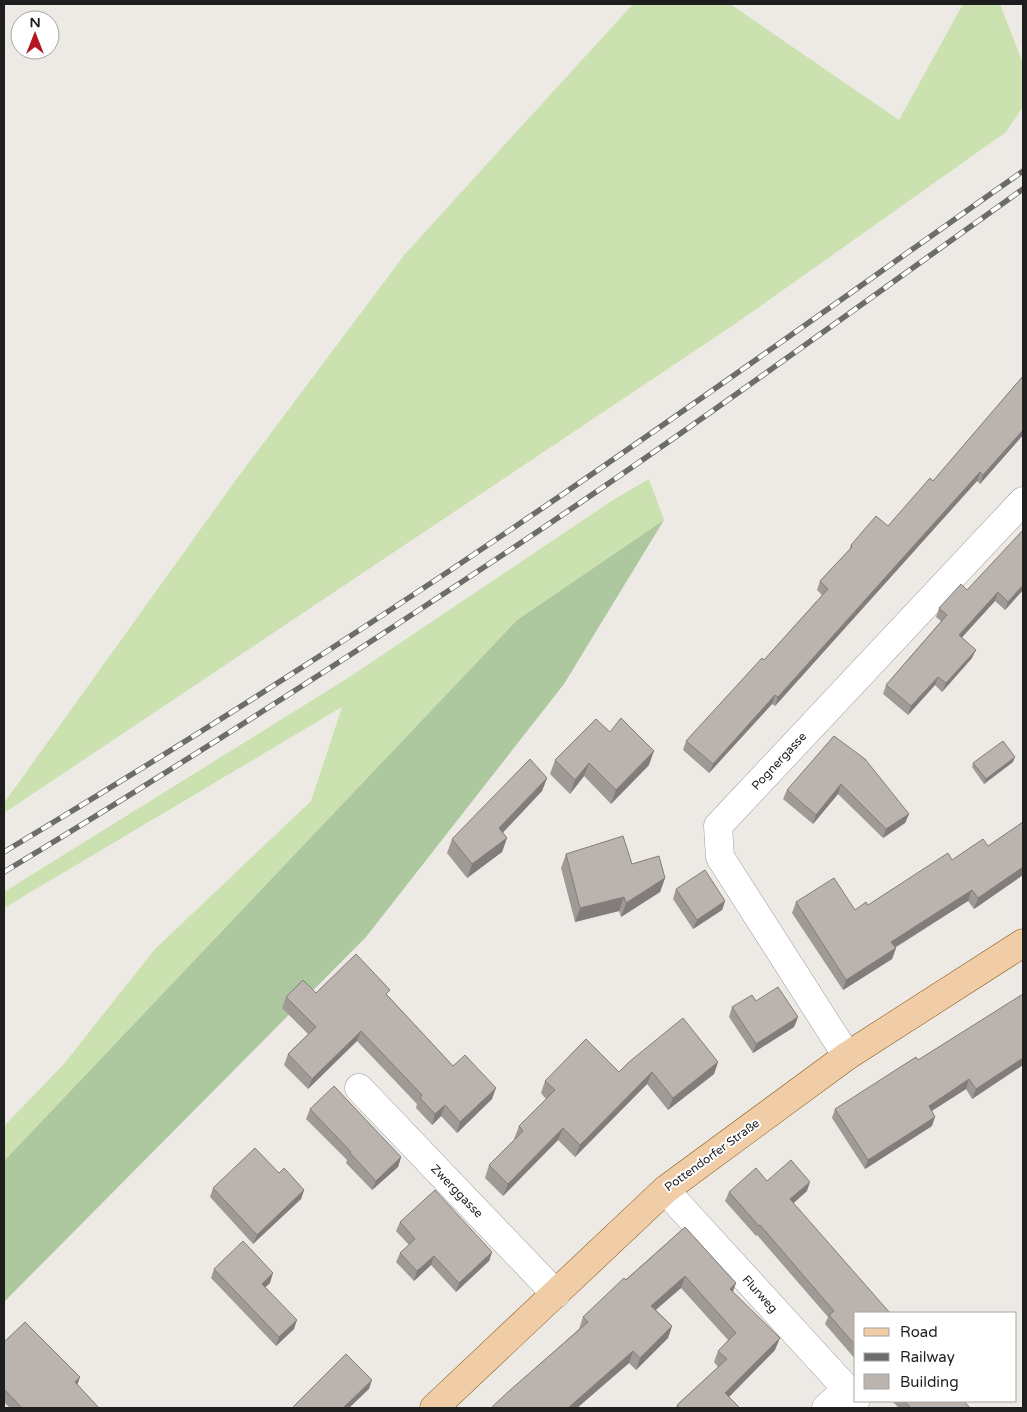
<svg xmlns="http://www.w3.org/2000/svg" width="1027" height="1412" font-family="'Varela Round',sans-serif">
  <style>
    .grass { fill: #cbe2b0 }
    .forest { fill: #adc89e }
    .lines { fill: none; stroke-linecap: round; stroke-linejoin: round }
    .minor-casing { stroke: #9f9f9f; stroke-width: 29 }
    .major-casing { stroke: #855812; stroke-width: 29 }
    .minor { stroke: #fff; stroke-width: 28 }
    .major { stroke: #f0cca7; stroke-width: 28 }
    .rail-casing { stroke: #6c6c6c; stroke-width: 5.5 }
    .rail { stroke: #fff; stroke-width: 4; stroke-dasharray: 11; stroke-linecap: butt }
    .wall { fill: #a09a96 }
    .shaded-wall { fill: #827d7a }
    .building { fill: #bab3ae; stroke: #827d7a }
    .labels { text-anchor: middle; dominant-baseline: central; stroke-width: 4; stroke-linejoin: round; paint-order: stroke }
    .street-label { font-size: 12px; fill: #1e1e1e; stroke: #fff }
  </style>
  <rect width="100%" height="100%" fill="#edeae5"/>
  <path class="grass" d="M633 4H730L899 120 963 4H1000L1023 63V107L1006 132 738 322 4 813V803L238 477 405 254Z
    M649 479 664 520 517 620 4 1161V1126L63 1065 155 949 311 801 342 707 4 908V892L351 676 613 500Z"/>
  <path class="forest" d="M664 520 564 684 366 937 4 1302V1161L517 620Z"/>
  <g class="lines">
    <g class="minor-casing">
      <path id="minor" d="M847 1056 720 857 718 826 1023 501
        M359 1088 556 1294
        M665 1190 856 1399
        M826 1408 847 1389"/>
    </g>
    <g class="major-casing">
      <path id="major" d="M434 1408 665 1190 847 1056 1023 943"/>
    </g>
    <use href="#minor" class="minor"/>
    <use href="#major" class="major"/>
    <g class="rail-casing">
      <path id="rail" d="M4 852C176 749 347 641 513 528 685 412 854 290 1023 171
        M4 872C178 767 349 657 519 544 690 430 856 308 1023 189"/>
    </g>
    <use href="#rail" class="rail"/>
  </g>
  <path class="wall" d="M1023 376V435L980 484 977 481 775 706 772 704 709 773 683 750 686 741 764 660 822 595 817 590 820 581 849 550 851 545 888 526 933 481Z
    M967 590H1023L1005 610 995 601 962 637 972 658 942 692 935 685 908 715 883 694 886 685 941 621 936 617 939 608Z
    M834 736 909 814 905 823 883 838 838 794 813 824 783 799 787 790Z
    M555 760 649 765 611 804 584 776 570 794 550 774Z
    M1013 762 984 784 972 767 973 763Z
    M547 778 542 791 503 832 507 838 502 852 467 878 447 853 452 839Z
    M1023 822V875L974 909 968 901 895 948H896L892 959 843 990 792 913 796 902 855 910 868 905 952 860 988 846Z
    M566 854 632 864 665 878 660 892 621 917 619 911 575 922 561 868Z
    M676 889 725 901 722 910 693 929 673 899Z
    M316 993 388 996 453 1066 492 1099 457 1133 441 1116 432 1125 416 1108 417 1104 357 1041 308 1089 284 1065 288 1054 308 1034 282 1008 286 997Z
    M1023 995V1065L972 1099 966 1089 932 1111V1126L865 1169 832 1118 835 1109 918 1060Z
    M732 1007 798 1017 794 1027 753 1053 729 1017Z
    M718 1062 714 1074 668 1110 647 1084 575 1157 558 1140 503 1196 485 1178 489 1165 515 1140 514 1139 519 1126 546 1099 541 1093 545 1081 619 1072Z
    M310 1109 401 1157 398 1167 372 1190 346 1163 347 1160 306 1119Z
    M279 1173 304 1190 301 1199 253 1244 210 1197 213 1188Z
    M767 1181 807 1191 793 1203 856 1313V1360L825 1324 828 1317 757 1235 756 1236 725 1201 729 1192Z
    M400 1222 492 1252 489 1261 456 1292 431 1265 414 1281 396 1262 400 1253 409 1245 396 1231Z
    M685 1227 736 1283 733 1292 775 1350 729 1397 740 1408H676L677 1405 718 1367 714 1362 718 1351 728 1340 681 1288 656 1310 672 1326 668 1338 636 1370 629 1363 577 1408H491L579 1329 583 1317Z
    M214 1269 270 1283 265 1287 294 1329 276 1346 211 1278Z
    M4 1342 77 1385 99 1408H10L4 1402Z
    M892 1401H964L970 1408H899Z"/>
  <path class="shaded-wall" d="M1023 430V435L980 484 983 475Z
    M980 472 977 481 775 706 778 697Z
    M1023 585V590L1005 610 1008 602Z
    M998 592 995 601 956 644 959 635Z
    M976 650 972 658 942 692 946 683Z
    M938 677 935 685 908 715 911 706Z
    M775 695 772 704 709 773 713 764Z
    M654 751 649 765 611 804 616 790Z
    M1015 757 1013 762 984 784 986 779Z
    M589 763 584 776 570 794 575 780Z
    M547 778 542 791 494 842 499 828Z
    M841 784 838 794 813 824 816 815Z
    M909 814 905 823 883 838 886 829Z
    M507 838 502 852 467 878 472 864Z
    M1023 867V875L974 909 978 898Z
    M665 878 660 892 621 917 626 903Z
    M972 890 968 901 887 952 891 942Z
    M624 897 619 911 575 922 580 908Z
    M725 901 722 910 693 929 697 920Z
    M896 948 892 959 843 990 846 980Z
    M798 1017 794 1027 753 1053 756 1044Z
    M361 1031 357 1041 308 1089 312 1079Z
    M1023 1058V1065L972 1099 976 1089Z
    M718 1062 714 1074 668 1110 673 1098Z
    M652 1072 647 1084 575 1157 580 1145Z
    M969 1079 966 1089 925 1115 929 1106Z
    M496 1088 492 1099 457 1133 460 1122Z
    M445 1105 441 1116 432 1125 435 1114Z
    M935 1117 932 1126 865 1169 868 1160Z
    M563 1128 558 1140 503 1196 508 1184Z
    M401 1157 398 1167 372 1190 376 1181Z
    M810 1182 807 1191 787 1209 790 1199Z
    M304 1190 301 1199 253 1244 257 1235Z
    M492 1252 489 1261 456 1292 459 1283Z
    M434 1256 431 1265 414 1281 417 1271Z
    M273 1273 270 1283 259 1293 262 1284Z
    M685 1276 681 1288 647 1317 651 1306Z
    M736 1283 731 1295 730 1289Z
    M297 1320 294 1329 276 1346 279 1337Z
    M672 1326 668 1338 636 1370 640 1358Z
    M780 1338 775 1350 721 1405 725 1393Z
    M633 1351 629 1363 577 1408H568Z
    M80 1377 77 1386 75 1382Z
    M372 1380 369 1389 349 1408H343Z"/>
  <path class="building" d="M1023 376V430L983 475 980 472 778 697 775 695 713 764 686 741 762 658 764 660 828 589 820 581 852 547 851 545 876 516 888 526 930 478 933 481Z
    M1023 530V585L1008 602 998 592 959 635 976 650 946 683 938 677 911 706 886 685 947 615 939 608 961 584 967 590Z
    M621 718 654 751 616 790 589 763 575 780 555 760 596 719 610 732Z
    M834 736 865 759 909 814 886 829 841 784 816 815 787 790Z
    M1003 741 1015 757 986 779 973 763Z
    M530 759 547 778 499 828 507 838 472 864 452 839Z
    M1023 822V867L978 898 972 890 891 942 896 948 846 980 796 902 834 878 855 910 866 902 868 905 948 853 952 860 983 839 988 846Z
    M623 836 632 864 659 856 665 878 626 903 624 897 580 908 566 854Z
    M705 870 725 901 697 920 676 889Z
    M356 954 390 990 386 994 453 1066 465 1055 496 1088 460 1122 445 1105 435 1114 420 1098 422 1095 361 1031 312 1079 288 1054 316 1027 286 997 303 980 316 993Z
    M778 987 798 1017 756 1044 732 1007 752 995 756 1001Z
    M1023 994V1058L976 1089 969 1079 929 1106 935 1117 868 1160 835 1109 916 1057 918 1060Z
    M683 1018 718 1062 673 1098 652 1072 580 1145 563 1128 508 1184 489 1165 523 1131 519 1126 555 1090 545 1081 586 1039 619 1072 629 1062Z
    M334 1086 401 1157 376 1181 350 1153 351 1152 310 1109Z
    M255 1148 279 1173 284 1168 304 1190 257 1235 213 1188Z
    M791 1160 810 1182 790 1199 890 1313H856V1346L829 1315 834 1311 760 1225 759 1226 729 1192 756 1168 767 1181Z
    M435 1190 492 1252 459 1283 434 1256 417 1271 400 1253 415 1239 400 1222Z
    M685 1227 736 1283 730 1289 780 1338 725 1393 740 1408H680L677 1405 727 1359 718 1351 736 1333 685 1276 651 1306 672 1326 640 1358 633 1351 568 1408H491L509 1391 588 1322 583 1317 624 1278 626 1280Z
    M243 1241 273 1273 262 1284 297 1320 279 1337 214 1269Z
    M25 1322 80 1377 75 1382 99 1408H22L4 1389V1342Z
    M346 1354 372 1380 343 1408H292Z
    M904 1401H964L970 1408H911Z"/>
  <g class="labels">
    <g class="street-label">
      <text transform="translate(779 761) rotate(-47)">Pognergasse</text>
      <text transform="translate(712 1155) rotate(-36)">Pottendorfer Straße</text>
      <text transform="translate(457 1191) rotate(46)">Zwerggasse</text>
      <text transform="translate(760 1294) rotate(48)">Flurweg</text>
    </g>
  </g>
  <rect width="1027" height="1412" fill="none" stroke="#1e1e1e" stroke-width="10"/>
  <rect x="854" y="1312" width="162" height="90" fill="#ffffff" stroke="#a5a5a5"/>
  <rect x="864" y="1328" width="25" height="8" fill="#f0cca7" stroke="#a5a5a5"/>
  <text x="900" y="1337" font-size="15" fill="#1e1e1e">Road</text>
  <rect x="864" y="1353" width="25" height="8" fill="#6c6c6c" stroke="#a5a5a5"/>
  <text x="900" y="1362" font-size="15" fill="#1e1e1e">Railway</text>
  <rect x="864" y="1374" width="25" height="15" fill="#bab3ae" stroke="#a5a5a5"/>
  <text x="900" y="1387" font-size="15" fill="#1e1e1e">Building</text>
  <g transform="translate(35 35)"><circle r="24" fill="#ffffff" stroke="#a5a5a5"/>
  <path d="M0-4L9 19L0 12L-9 19Z" fill="#b31821"/>
  <text y="-8" font-size="14" font-weight="bold" text-anchor="middle" fill="#1e1e1e">N</text>
  </g>
</svg>
